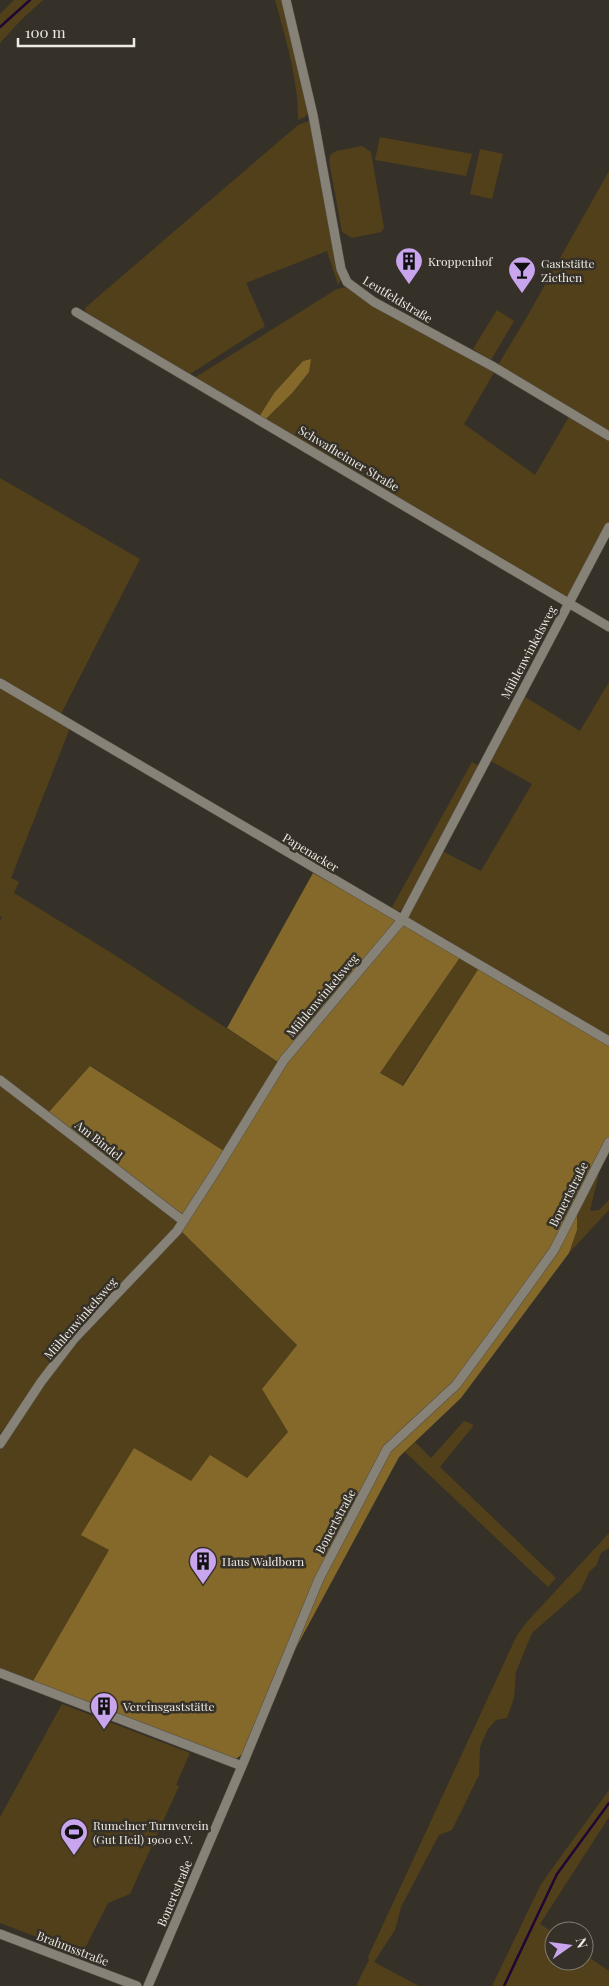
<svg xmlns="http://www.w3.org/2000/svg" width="609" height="1986" font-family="'Playfair Display',serif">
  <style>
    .green { fill: #514019 }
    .forest { fill: #84692a }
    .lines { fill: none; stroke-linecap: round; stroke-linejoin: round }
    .stream { stroke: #210635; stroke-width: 2.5 }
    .minor-casing { stroke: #534f47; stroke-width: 10 }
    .minor { stroke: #878277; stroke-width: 9 }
    .labels { text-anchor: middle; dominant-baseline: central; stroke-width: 5; stroke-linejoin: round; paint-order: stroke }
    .poi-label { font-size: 12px; fill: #edeae4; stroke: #363128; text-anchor: start }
    .street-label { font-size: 12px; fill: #edeae4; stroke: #363128 }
  </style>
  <rect width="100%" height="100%" fill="#363128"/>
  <path class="green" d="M14 0H43L22 19 0 43V14Z
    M275 0H283L308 113 305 117 298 120C299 83 285 35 275 0Z
    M309 121 312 122 341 280 338 285 327 251 246 283 265 326 190 374 86 312 85 308 298 125Z
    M380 137 472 154 466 176 375 160Z
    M362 146 371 152 384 228 381 232 352 238 342 232 329 161 330 155 336 151Z
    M480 149 503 154 492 199 470 194Z
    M609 171V432L498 365 528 315Z
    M346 287 495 371 464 424 535 475 570 415 609 438V521L568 596 566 598 265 420 276 410 311 359 303 361 274 393 259 417 194 378 337 289Z
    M497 310 514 321 491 360 473 349Z
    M0 478 140 559 60 716 0 681Z
    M609 682V1040L408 918 442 851 481 871 532 784 489 760 522 695 580 731Z
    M0 686 70 728 11 878 19 882 14 893 118 957 278 1062 223 1151 91 1066 48 1113 0 1076V921L2 917 0 916Z
    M472 762 479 766 405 907C400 912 397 912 391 909Z
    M461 956 479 968 402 1086 380 1073Z
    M0 1083 174 1216 176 1222 175 1226 65 1346 0 1434Z
    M600 1169 590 1211 599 1210 609 1200V1210L569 1253 577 1230V1214Z
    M180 1230 297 1345 262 1389 288 1432 247 1478 191 1481 134 1448 82 1535 109 1550 33 1681 0 1668V1450L44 1385 77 1343Z
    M464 1421 474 1425 440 1467 556 1578 548 1587 405 1452 415 1442 431 1458Z
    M609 1533V1548L601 1553 596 1566 589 1572 581 1590 532 1633 516 1672 514 1698 507 1718 496 1720 488 1729 480 1747 479 1775 452 1830 439 1835 401 1907 395 1930 374 1962 419 1986H356L369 1960 368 1957 517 1635 526 1623Z
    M62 1704 190 1753 176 1785 179 1786 130 1894 108 1903 82 1954 0 1923V1817Z
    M609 1790V1817L540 1924 554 1933V1961H584V1954L609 1971V1986H492L541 1884Z"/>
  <path class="forest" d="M311 359 309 372 293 392 265 420 259 417 274 393 303 361Z
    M313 873 461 956 380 1073 403 1086 479 968 609 1043V1137L570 1210 577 1214V1230L569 1253 461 1398 399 1457 257 1720C252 1734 248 1756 232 1760L33 1681 109 1550 81 1535 134 1448 191 1481 210 1455 247 1478 288 1432 262 1389 297 1345 180 1230 188 1220 48 1113 90 1066 227 1153 283 1061 278 1062 227 1028Z"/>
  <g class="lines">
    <path class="stream" d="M0 27 30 0
      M504 1986 557 1874 609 1803"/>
    <g class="minor-casing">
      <path id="minor" d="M286 0 313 115 341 269 347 282 374 302 494 367 609 436
        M76 312 609 627
        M0 683 609 1041
        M0 1080 182 1220
        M0 1444 41 1382 74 1339 177 1231 217 1169 284 1060 402 920 609 527
        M0 1673 242 1766
        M0 1934 137 1986
        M148 1986 242 1766 319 1579 387 1449 456 1385 498 1328 554 1250 609 1142"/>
    </g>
    <use href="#minor" class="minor"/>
  </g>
  <defs>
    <g id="building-pin" transform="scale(1.4375)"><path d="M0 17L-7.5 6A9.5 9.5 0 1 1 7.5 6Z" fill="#c9a5ee" stroke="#363128"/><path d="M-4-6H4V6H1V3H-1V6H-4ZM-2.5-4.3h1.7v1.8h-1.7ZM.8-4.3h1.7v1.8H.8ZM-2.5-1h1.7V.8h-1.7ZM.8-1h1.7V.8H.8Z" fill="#111"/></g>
    <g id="bar-pin" transform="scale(1.4375)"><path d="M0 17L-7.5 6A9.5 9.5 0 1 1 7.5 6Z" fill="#c9a5ee" stroke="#363128"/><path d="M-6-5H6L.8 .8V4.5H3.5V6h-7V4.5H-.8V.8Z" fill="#111"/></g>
    <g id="stadium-pin" transform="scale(1.4375)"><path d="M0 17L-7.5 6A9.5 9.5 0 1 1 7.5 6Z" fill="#c9a5ee" stroke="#363128"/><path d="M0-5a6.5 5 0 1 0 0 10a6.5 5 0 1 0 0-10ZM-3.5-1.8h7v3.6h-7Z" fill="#111"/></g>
  </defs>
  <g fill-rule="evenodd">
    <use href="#building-pin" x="409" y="261"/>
    <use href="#bar-pin" x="522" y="270"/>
    <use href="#building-pin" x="203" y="1561"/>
    <use href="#building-pin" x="104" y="1706"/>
    <use href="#stadium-pin" x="74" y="1832"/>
  </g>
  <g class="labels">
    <g class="poi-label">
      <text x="428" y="261">Kroppenhof</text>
      <text x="541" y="263">Gaststätte<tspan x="541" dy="14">Ziethen</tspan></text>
      <text x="222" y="1561">Haus Waldborn</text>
      <text x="123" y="1706">Vereinsgaststätte</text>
      <text x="93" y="1825">Rumelner Turnverein<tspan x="93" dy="14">(Gut Heil) 1900 e.V.</tspan></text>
    </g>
    <g class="street-label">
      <text transform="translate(398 299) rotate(31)">Leutfeldstraße</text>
      <text transform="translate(349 458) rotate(31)">Schwafheimer Straße</text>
      <text transform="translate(528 652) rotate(-62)">Mühlenwinkelsweg</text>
      <text transform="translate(311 852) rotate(31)">Papenacker</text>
      <text transform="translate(322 995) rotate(-50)">Mühlenwinkelsweg</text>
      <text transform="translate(99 1140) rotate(38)">Am Bindel</text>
      <text transform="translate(568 1194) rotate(-63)">Bonertstraße</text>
      <text transform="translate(80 1318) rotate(-49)">Mühlenwinkelsweg</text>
      <text transform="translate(335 1521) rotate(-62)">Bonertstraße</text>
      <text transform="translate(174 1893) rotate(-67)">Bonertstraße</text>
      <text transform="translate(73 1948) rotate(21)">Brahmsstraße</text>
    </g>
  </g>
  <g transform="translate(569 1946) rotate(76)"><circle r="24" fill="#363128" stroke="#7f7b73"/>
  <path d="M0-4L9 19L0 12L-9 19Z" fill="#c9a5ee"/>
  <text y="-8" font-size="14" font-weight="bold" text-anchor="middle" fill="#edeae4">N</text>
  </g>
  <path d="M18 38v8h116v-8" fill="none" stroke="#edeae4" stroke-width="2.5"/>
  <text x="25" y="38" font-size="15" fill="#edeae4" stroke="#363128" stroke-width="4" paint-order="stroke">100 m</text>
</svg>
